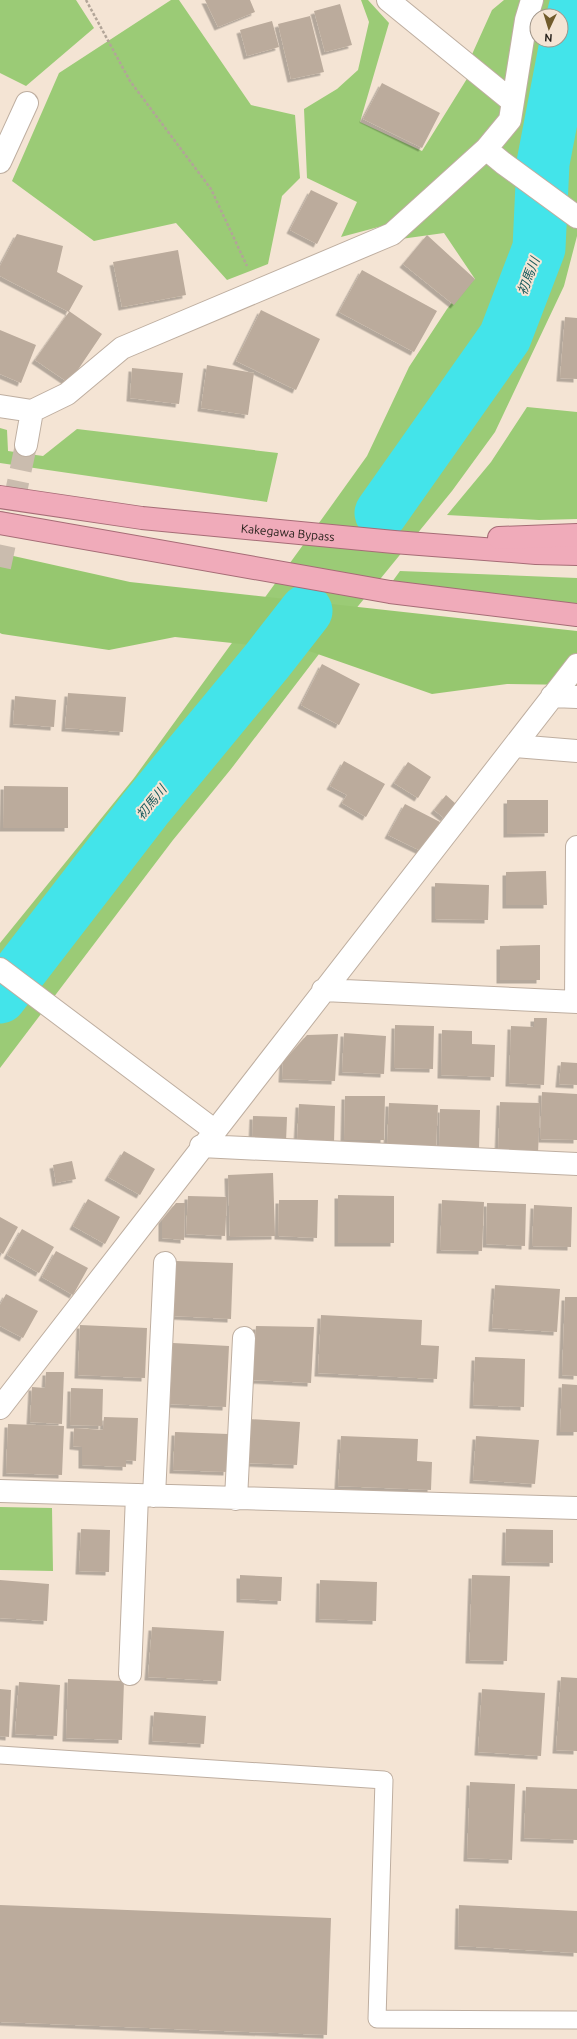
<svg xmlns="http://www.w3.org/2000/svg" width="577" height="2039" font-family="Ubuntu,'Noto Sans JP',sans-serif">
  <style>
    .green { fill: #9bcb76; fill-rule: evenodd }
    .forest { fill: #96c76f }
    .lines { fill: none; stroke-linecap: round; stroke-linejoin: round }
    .river { stroke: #43e4ea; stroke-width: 53 }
    .building { fill: #bbab9c; filter: url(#shadow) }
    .minor-tunnel { stroke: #cabcae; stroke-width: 22; stroke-dasharray: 22 11; stroke-linecap: butt }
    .service-casing { stroke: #beaea0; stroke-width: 19 }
    .minor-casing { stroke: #beaea0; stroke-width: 24 }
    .trunk-casing { stroke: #a66c76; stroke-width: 24 }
    .path { stroke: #b2a598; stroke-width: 2.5; stroke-dasharray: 3 2; stroke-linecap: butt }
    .service { stroke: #fff; stroke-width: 17 }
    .minor { stroke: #fff; stroke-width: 22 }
    .trunk { stroke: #f0abba; stroke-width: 22 }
    .labels { text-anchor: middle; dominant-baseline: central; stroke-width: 4; stroke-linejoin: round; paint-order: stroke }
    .street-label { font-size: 12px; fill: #231e18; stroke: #f4e4d4 }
    .water-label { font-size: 13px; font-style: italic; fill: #1a5b5d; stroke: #f4e4d4 }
  </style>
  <defs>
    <filter id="shadow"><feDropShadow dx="-3.5" dy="3.5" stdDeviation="0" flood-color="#0004"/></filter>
  </defs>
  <rect width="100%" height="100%" fill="#f4e4d4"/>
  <path class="green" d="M0 0H76L94 28 26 86 0 73Z
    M171 0H179L251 105 295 115 300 178 282 196 268 264 227 280 176 223 94 241 12 181 59 73Z
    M361 0H368L389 23 360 122 422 151 473 69 469 61 492 10 504 0H577V236L564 286 495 432 452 491 319 654 231 769 173 840 0 1068V943L134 778 324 516 367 456 409 367 447 309 469 281 475 279 444 233 372 243 501 121 386 225 341 237 357 202 307 178 304 109 337 89 358 70 369 22ZM537 16H561V40H537Z
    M527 407 577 412V519L539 520 447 515 491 462Z
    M0 428 7 430 8 451 43 456 77 429 278 453 267 502 0 463Z
    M400 571 577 578V604L392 582Z
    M0 1507 52 1508 53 1571 0 1570Z"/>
  <path class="forest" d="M0 553 130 582 577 631V685L507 684 432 694 309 651 175 637 109 650 2 634 0 633Z"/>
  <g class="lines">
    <path class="river" d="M381 513 505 337 539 248 543 163 567 38 577 1
      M0 997 145 809 267 661 306 611"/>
  </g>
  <path class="building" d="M205 0H250L255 12 218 27Z
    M340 4 352 45 325 52 314 11Z
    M310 16 324 72 291 79 278 24Z
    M272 21 279 47 247 56 240 30Z
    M382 83 440 113 422 148 363 119Z
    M311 190 338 203 317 244 290 230Z
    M17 234 63 246 57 272 83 286 69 311 102 334 69 383 35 360 69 312 0 276V266Z
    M427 235 475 279 454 305 403 264Z
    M178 250 186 295 122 307 113 262Z
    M362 270 437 311 414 352 339 312Z
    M261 310 320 339 296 390 236 361Z
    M565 317 577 318V379L560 378Z
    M0 330 36 345 21 383 0 374Z
    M207 365 254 373 248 415 201 408Z
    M132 368 183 373 179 404 130 398Z
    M322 664 360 684 339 725 301 705Z
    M68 693 126 697 123 732 65 728Z
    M15 696 56 700 54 727 13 724Z
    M344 761 385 784 366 817 342 803 347 795 330 786Z
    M408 762 431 777 418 798 394 783Z
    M4 786 68 787V828H3Z
    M446 795 456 804 444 818 434 810Z
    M507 800H548V833L507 834Z
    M405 804 440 822 421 851 388 835Z
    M546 871 547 905H506V872Z
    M435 883 489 885 488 920 435 919Z
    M540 945V980H500V946Z
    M534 1018H547L544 1085 509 1083 511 1026 534 1027Z
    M395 1025 434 1026 433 1069 394 1068Z
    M442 1030 472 1031V1044L495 1045 494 1077 441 1075Z
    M344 1033 386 1036 384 1074 342 1072Z
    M338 1034 335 1081 282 1079 283 1062 307 1035Z
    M561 1062 577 1063V1085L559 1084Z
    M542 1092 577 1094V1140L540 1139Z
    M345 1096H385L384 1140H344Z
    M500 1102 540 1103 538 1154 498 1153Z
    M389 1103 438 1105 436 1147 387 1145Z
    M299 1104 335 1106 334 1143 297 1142Z
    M440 1109 480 1110 479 1150 439 1148Z
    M253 1116 287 1117 286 1142 252 1141Z
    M124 1151 155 1169 140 1195 108 1177Z
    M72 1161 76 1179 56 1183 53 1165Z
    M273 1173 275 1236 230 1237 228 1175Z
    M338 1195 394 1196V1243H338Z
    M188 1196 227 1197 225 1236 186 1234Z
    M88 1199 120 1217 105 1244 73 1226Z
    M279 1200H318L317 1238 278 1236Z
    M442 1200 484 1202 482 1251 440 1250Z
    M176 1203H185L184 1240 162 1238V1220Z
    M487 1203 526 1204 525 1246 486 1244Z
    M534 1205 572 1207 571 1247 532 1246Z
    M0 1217 18 1227 3 1254 0 1252Z
    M22 1229 54 1247 39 1273 7 1255Z
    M56 1251 88 1268 73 1295 42 1277Z
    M176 1261 233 1263 231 1319 174 1316Z
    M495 1285 560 1289 557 1332 492 1328Z
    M6 1294 38 1311 23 1338 0 1326V1305Z
    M565 1297H577V1376L562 1375Z
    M321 1315 422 1320 421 1345 439 1346 437 1379 318 1373Z
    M80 1325 147 1328 145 1378 78 1375Z
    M256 1326 314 1327 311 1383 252 1380Z
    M173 1343 229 1346 226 1407 170 1404Z
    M475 1357 525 1359 524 1407 473 1405Z
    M46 1372H64L62 1424 30 1422 32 1387 45 1388Z
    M562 1384 577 1385V1432H560Z
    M71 1388 103 1389 102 1426 70 1425Z
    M104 1417 138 1418 136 1461 126 1460V1467L82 1465V1447L73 1446 74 1428 103 1430Z
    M248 1419 300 1422 297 1465 246 1463Z
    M8 1424 64 1426 62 1475 6 1473Z
    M175 1432 228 1434 227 1472 173 1470Z
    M341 1436 418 1439 417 1461 432 1462 431 1490 338 1486Z
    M476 1436 539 1440 535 1484 473 1480Z
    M81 1529 110 1530 109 1572 79 1571Z
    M506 1529 553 1530V1563L505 1562Z
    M240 1575 282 1577 281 1601 240 1599Z
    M472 1575 510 1576 507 1661 469 1660Z
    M0 1580 49 1584 47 1621 0 1618Z
    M320 1580 377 1582 376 1621 319 1619Z
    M152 1627 224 1631 221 1681 148 1677Z
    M561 1677 577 1678V1751L556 1750Z
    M68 1679 124 1681 122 1740 66 1738Z
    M19 1682 60 1685 57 1736 15 1734Z
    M0 1689 11 1690 9 1737 0 1736Z
    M482 1689 545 1693 541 1756 478 1752Z
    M154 1712 206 1716 204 1744 152 1741Z
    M470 1782 515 1784 512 1860 467 1858Z
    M526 1787 577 1789V1840L524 1838Z
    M0 1905 331 1918 327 2035 0 2022Z
    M459 1905 577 1911V1953L458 1946Z"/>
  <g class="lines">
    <path class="minor-tunnel" d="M0 567 26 445"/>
    <g class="service-casing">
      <path id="service" d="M0 1755 384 1780 377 2019 577 2020"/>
    </g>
    <g class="minor-casing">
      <path id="minor" d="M388 0 513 102
        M486 149 510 120 526 20 532 0
        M0 162 27 103
        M0 406 32 411 67 394 122 348 392 234 486 149 503 163 577 217
        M26 445 32 411
        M552 696 577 697
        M515 746 577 751
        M0 969 214 1130
        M323 990 577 1002
        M576 1002 577 847
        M201 1146 577 1164
        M0 1408 577 665
        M0 1491 577 1508
        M154 1496 165 1263
        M236 1499 244 1338
        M130 1674 137 1495"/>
    </g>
    <g class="trunk-casing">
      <g id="trunk">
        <path id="s1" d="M0 497 142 518 394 542 536 553 577 554"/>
        <path d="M0 523 390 592 577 615"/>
        <path d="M499 538 577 535"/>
      </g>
    </g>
    <path class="path" d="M86 0 130 81 211 189 247 266"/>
    <use href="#service" class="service"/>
    <use href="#minor" class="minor"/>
    <use href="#trunk" class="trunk"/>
  </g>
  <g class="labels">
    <g class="street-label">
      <text stroke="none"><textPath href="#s1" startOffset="290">Kakegawa Bypass</textPath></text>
    </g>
    <g class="water-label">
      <text transform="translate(528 276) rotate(-69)">初馬川</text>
      <text transform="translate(151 802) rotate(-51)">初馬川</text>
    </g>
  </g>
  <g transform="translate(549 28) rotate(184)"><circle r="19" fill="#f4e4d4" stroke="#a09589"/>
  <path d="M0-3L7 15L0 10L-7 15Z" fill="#715b2b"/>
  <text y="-6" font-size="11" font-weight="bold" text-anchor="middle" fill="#231e18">N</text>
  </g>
</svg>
